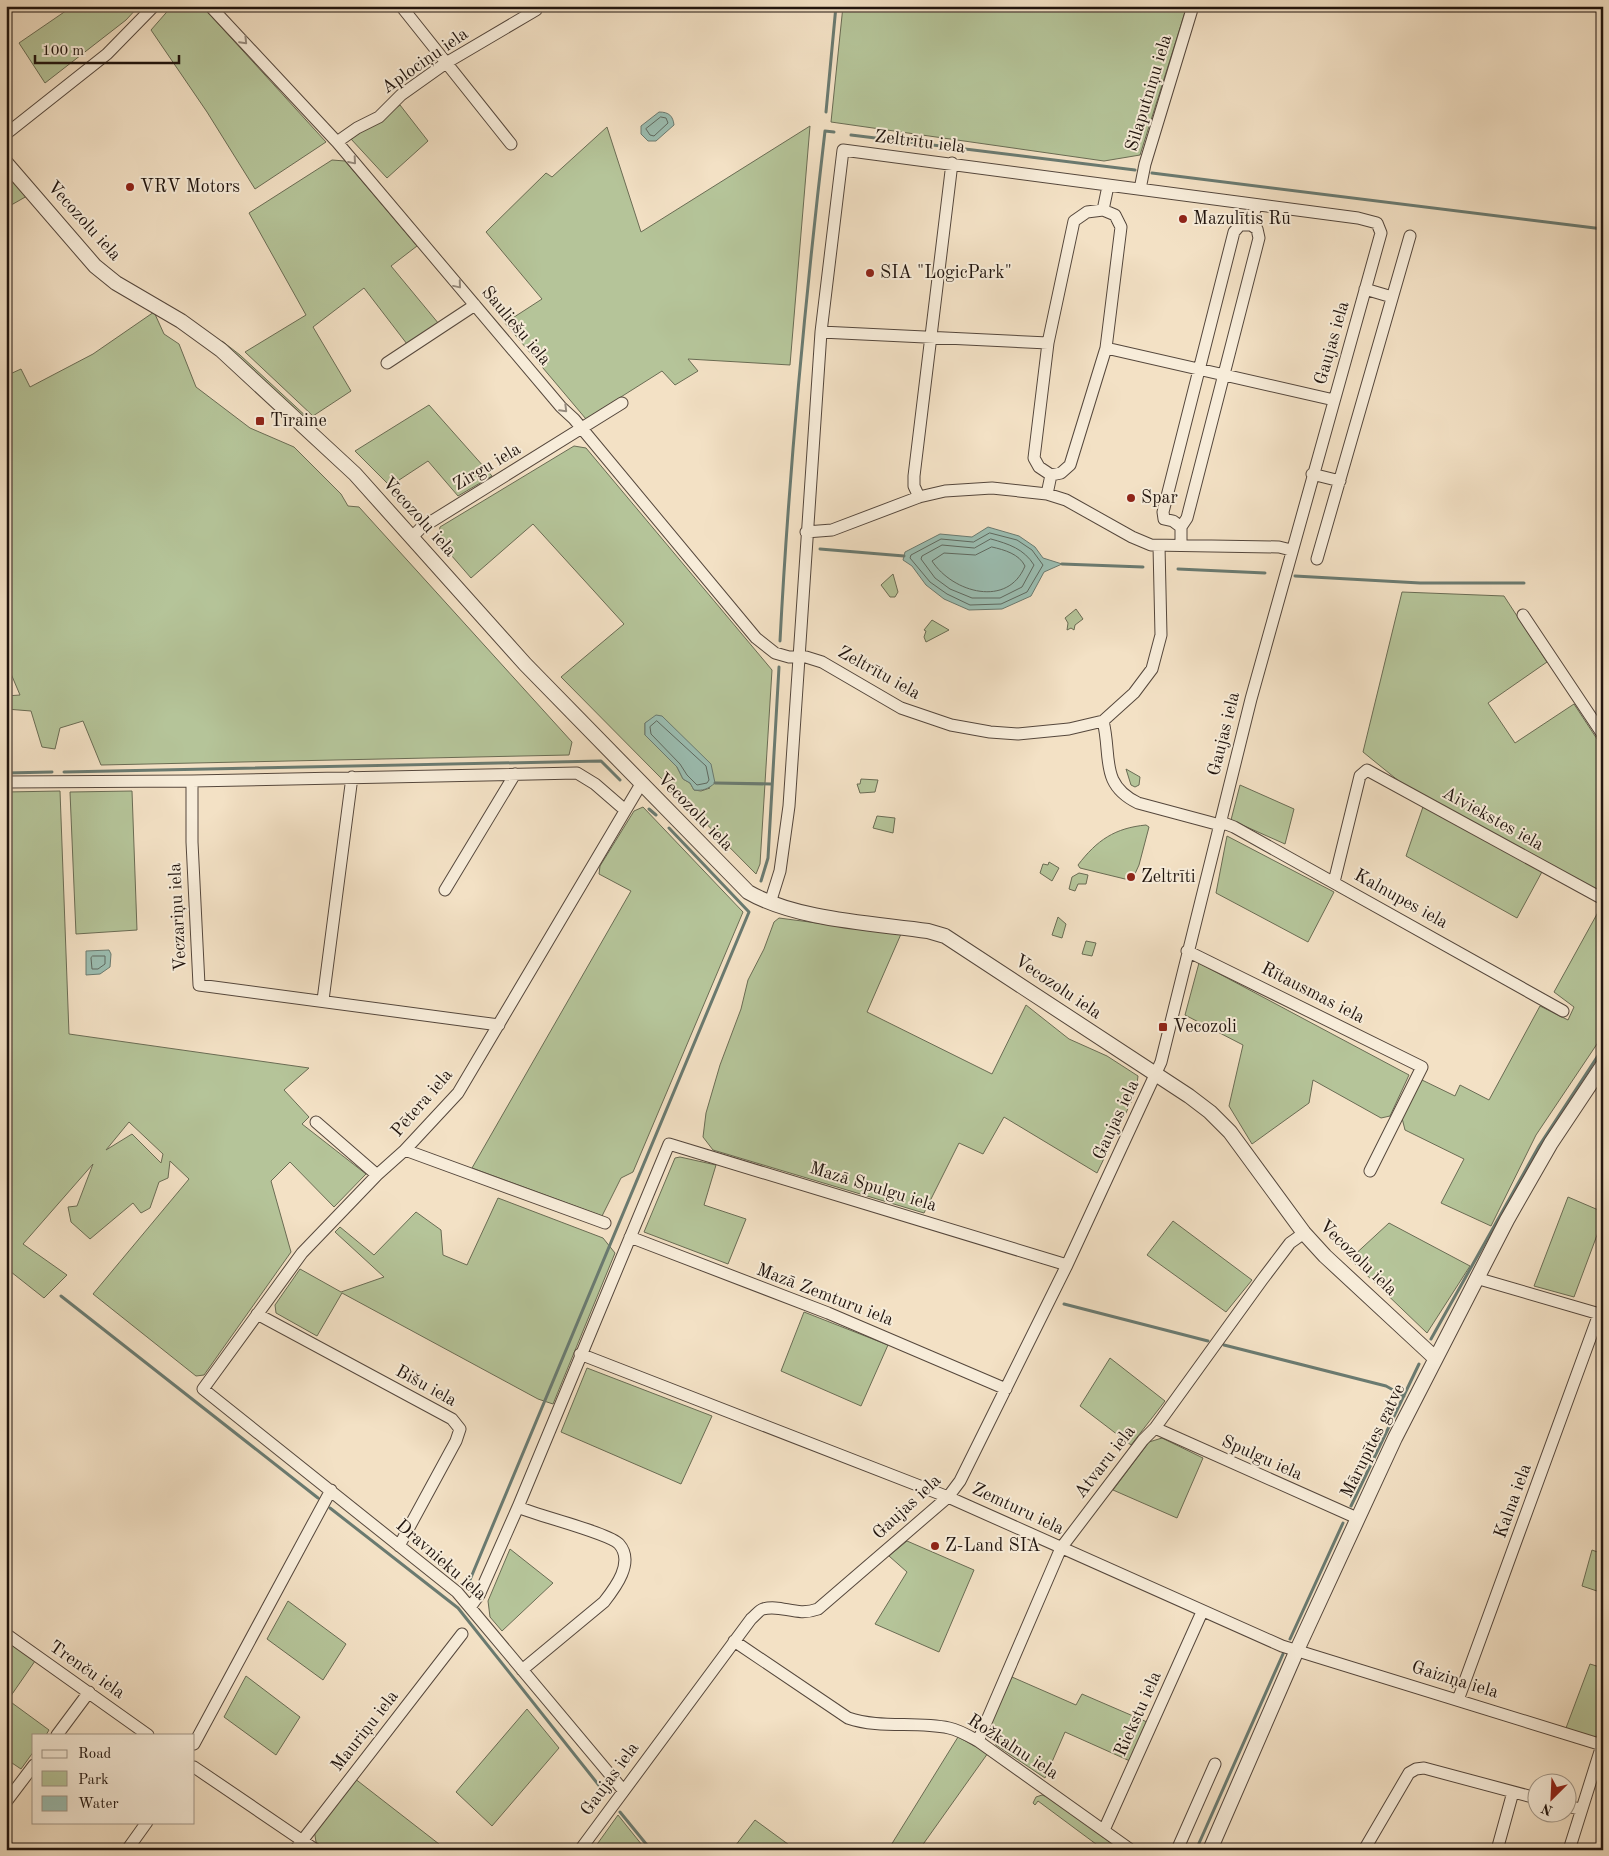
<svg xmlns="http://www.w3.org/2000/svg" width="1609" height="1856" font-family="'Old Standard TT',serif">
  <style>
    .green { fill: #b5c499; stroke: #6a6c54; fill-rule: evenodd }
    .water { fill: #9bbeb2; stroke: #6a7a70 }
    .lines { fill: none; stroke-linecap: round; stroke-linejoin: round }
    .shore { stroke: #5e6960; stroke-width: 1 }
    .stream { stroke: #6a7a70; stroke-width: 3 }
    .minor-casing { stroke: #55473c; stroke-width: 13 }
    .tertiary-casing { stroke: #55473c; stroke-width: 16 }
    .minor { stroke: #f7ecd9; stroke-width: 11 }
    .tertiary { stroke: #f7ecd9; stroke-width: 14 }
    .oneway { stroke: #968b7e }
    .poi-dot { fill: #8f2418; stroke: #f7ecd9; stroke-width: 2 }
    .labels { text-anchor: middle; dominant-baseline: central; stroke-width: 4; stroke-linejoin: round; paint-order: stroke }
    .street-label { font-size: 18px; fill: #20140e; stroke: #f7ecd9 }
    .poi-label { font-size: 18px; fill: #20140e; stroke: #f7ecd9; text-anchor: start }
  </style>
  <rect width="100%" height="100%" fill="#f3e1c5"/>
  <filter id="stains"><feTurbulence type="fractalNoise" baseFrequency=".004" numOctaves="4"/><feColorMatrix values="0 0 0 0 .2 0 0 0 0 .09 0 0 0 0 .02 0 0 0 .5 -.17"/></filter>
  <radialGradient id="worn" r=".72"><stop offset=".6" stop-color="#630" stop-opacity="0"/><stop offset="1" stop-color="#630" stop-opacity=".3"/></radialGradient>
  <path class="green" d="M73 6H139L126 20 45 83 19 43Z
    M172 6H202L326 142 255 189 207 112 151 30Z
    M843 6H1187L1140 155 1104 161 831 122Z
    M400 105 428 141 387 178 351 139Z
    M810 126 790 365 688 359 698 371 675 385 662 371 586 419 505 323 542 299 486 232 546 173 552 177 607 127 641 232Z
    M332 160 345 161 417 246 391 266 439 324 407 344 364 288 313 327 351 391 313 416 245 352 306 315 249 213Z
    M6 172 27 196 6 208Z
    M154 312 164 334 179 344 196 387 250 428 294 447 341 494 348 506 359 507 572 742 569 755 101 765 83 721 60 728 55 749 42 747 31 711 6 709V696L20 695 6 662V367L10 374 21 369 30 387 93 354Z
    M222 341 240 355 309 419H305L222 344Z
    M429 405 492 476 458 496 428 461 390 486 355 451Z
    M574 446 586 448 772 670 760 864 756 874 561 677 624 624 533 524 471 578 438 540 440 527ZM651 720 710 788 701 791 694 790 690 783 683 779 677 767 645 735V723Z
    M893 574 898 592 895 597H890L881 585Z
    M1402 592 1504 596 1547 662 1488 703 1515 743 1574 704 1603 748V894L1400 782 1363 752Z
    M1076 609 1083 619 1075 625 1074 630 1071 628 1067 630 1068 623 1065 618Z
    M932 620 949 630 926 642 924 637 926 631 924 630Z
    M1126 769 1140 777 1139 785 1135 787 1131 785Z
    M861 779 878 780 875 792 860 793 857 784H860Z
    M1240 785 1294 809 1285 844 1231 820Z
    M60 791 69 1034 309 1068 284 1090 309 1117 302 1124 366 1174 334 1207 290 1162 271 1181 291 1252 204 1375 196 1376 93 1294 189 1179 170 1161 168 1178 159 1182 150 1208 141 1213 133 1203 90 1239 71 1222 68 1207 77 1206 93 1164 23 1244 67 1275 44 1298 6 1268V792ZM129 1122 163 1154 161 1163 132 1134 106 1150Z
    M132 791 137 930 76 934 70 792Z
    M1424 804 1543 870 1517 918 1406 856Z
    M643 807 743 912 633 1172 621 1178 602 1216 472 1168 631 891 599 874 600 866 634 811Z
    M877 816 895 818 893 833 873 828Z
    M1146 825 1149 827 1139 865 1134 876 1125 879 1080 868 1078 865C1097 840 1115 828 1146 825Z
    M1227 836 1334 892 1308 942 1216 893Z
    M1049 862 1059 868 1052 881 1040 873 1043 864 1048 865Z
    M1079 873 1088 875 1086 884H1078L1075 891 1069 889 1072 877Z
    M1602 905 1603 1035 1536 1135 1491 1226 1441 1203 1464 1159 1405 1130 1402 1118 1422 1080 1455 1096 1460 1085 1489 1100 1540 1006 1568 1020 1574 1007 1554 992Z
    M1058 917 1066 924 1062 938 1052 935Z
    M779 918 901 934 867 1012 992 1074 1026 1005 1069 1039 1107 1056 1138 1076 1136 1092 1097 1173 1004 1117 983 1154 959 1143 924 1213 713 1150 703 1137 706 1113 720 1065 741 1009 748 980 764 949 774 922Z
    M1086 941 1096 943 1092 956 1082 954Z
    M1199 963 1409 1075 1390 1116 1381 1118 1313 1080 1309 1103 1252 1144 1229 1106 1243 1045 1185 1015Z
    M680 1157 716 1165 704 1205 746 1219 728 1264 644 1232 675 1158Z
    M1568 1197 1603 1212V1219L1574 1297 1534 1286Z
    M498 1198 603 1238 615 1253 553 1404 538 1399 342 1293 317 1336 276 1313 275 1305 300 1269 341 1292 384 1277 335 1232 340 1227 374 1255 416 1212 441 1230 443 1255 467 1265Z
    M1173 1221 1252 1280 1226 1312 1147 1255Z
    M1389 1223 1470 1266 1427 1333 1350 1259Z
    M804 1312 888 1345 861 1406 781 1371Z
    M1110 1358 1165 1401 1131 1445 1080 1406Z
    M587 1368 712 1416 681 1484 561 1432Z
    M1162 1438 1203 1458 1177 1518 1113 1490 1149 1442Z
    M907 1541 974 1570 939 1652 875 1624 907 1572 889 1556Z
    M510 1549 553 1583 502 1631 490 1617 488 1601Z
    M1592 1550 1603 1554V1593L1582 1586Z
    M288 1601 346 1644 323 1680 267 1639Z
    M6 1641 35 1661 8 1700 49 1730 46 1735H34V1751L21 1769 6 1759Z
    M1590 1664 1603 1668V1719L1596 1738 1566 1728Z
    M246 1676 300 1717 276 1755 224 1717Z
    M1012 1677 1076 1705 1082 1694 1147 1722 1130 1761 1065 1732 1045 1778 996 1745 989 1724Z
    M527 1709 559 1748 492 1826 456 1792Z
    M958 1737 988 1753 919 1850H888Z
    M354 1778 439 1844V1850H327L316 1842 314 1829Z
    M1042 1795 1050 1798 1111 1843 1109 1850H1104L1038 1801 1035 1805 1033 1803 1036 1797Z
    M618 1815 646 1850H593Z
    M755 1820 796 1850H732Z"/>
  <path class="water" d="M659 112C669 112 673 116 674 125L656 141H648L641 134V126Z
    M988 527 1019 536 1035 547 1043 558 1062 564 1044 572 1031 596 1002 609 969 610 944 599 926 585 912 566 903 560 905 552 940 534 972 537Z
    M656 715 662 716 711 764 715 783C708 789 703 791 694 790L690 783 683 779 677 767 645 735V723Z
    M109 950 111 954 110 967 100 974 86 975V951Z"/>
  <g class="lines">
    <path class="shore" d="M661 117 666 118 668 123 654 136 650 135 646 129Z
      M990 533 1017 540 1032 550 1043 565 1027 592 1001 604 970 605 947 594 930 582 910 558 911 555 941 539 973 542Z
      M991 539C1009 544 1024 549 1034 565L1022 587 1000 598H972L950 589 935 578 921 559 922 556 942 545 974 548Z
      M992 547C1005 550 1019 554 1025 566 1008 608 953 593 932 561L944 553 975 555Z
      M657 721 706 766 709 780 707 783 697 785 687 775 680 764 651 734 650 727Z
      M93 956H105V964L98 969H92L91 958Z"/>
    <path class="stream" d="M826 112 836 6
      M851 135 1135 170
      M1152 173 1603 229
      M820 549 904 556
      M1062 564 1143 567
      M1178 569 1265 573
      M1295 576 1420 583H1524
      M780 641C789 470 805 301 825 131L834 132
      M64 772 601 761 620 780
      M6 773 52 772
      M715 783 771 784
      M649 809 656 815
      M761 881 768 858 779 667
      M61 1296 318 1498
      M1064 1304 1208 1341
      M1431 1339 1539 1146 1603 1048
      M1224 1345 1386 1386 1404 1396
      M1351 1506 1419 1364
      M330 1508 458 1608 605 1793
      M467 1587 749 912 669 828
      M1290 1639 1343 1523
      M620 1812 651 1850
      M1196 1850 1283 1654"/>
    <g class="minor-casing">
      <path id="minor" d="M210 6 337 142 561 407 574 419 756 638 775 653 789 657H806L822 662 901 708 951 725 990 732 1018 734 1069 729 1103 721 1134 693 1152 669 1161 635 1159 546
        M401 6 511 144
        M6 134 107 54 154 6
        M337 142 357 128 379 117 401 95 446 63 536 10
        M1140 189 1145 164 1193 6
        M1365 289 1392 297
        M821 332 1048 343
        M1106 348 1334 400
        M387 363 475 305
        M1312 474 1340 481
        M1051 475 1061 473 1070 465 1106 348 1121 227 1115 215 1103 210
        M1047 494 1051 475 1039 467 1034 458 1048 343 1074 221 1087 212 1103 210 1108 186
        M919 497 914 486V476L952 163
        M1181 527 1173 521 1164 519 1163 512 1234 232 1240 225H1251
        M806 532 832 530 919 497 945 491 992 488 1047 494 1066 500 1132 537 1151 545 1279 547 1291 550
        M412 537 421 528 622 403
        M1181 545V527L1187 518 1259 238 1257 229 1251 225 1256 205
        M1317 559 1410 236
        M1523 615 1603 735
        M1103 721C1112 756 1099 784 1138 803L1220 825
        M192 781V842L199 985 499 1025
        M6 782 192 781 577 773 595 784 625 810
        M1221 822 1234 827 1563 1011
        M1334 882 1360 776 1367 770 1603 899
        M445 890 515 774
        M1187 951 1422 1067 1370 1171
        M323 1000 352 777
        M316 1122 377 1175
        M405 1150 605 1223
        M630 1237 828 1313 1006 1389
        M1476 1278 1603 1315
        M257 1314 452 1419 460 1429 456 1441 399 1546
        M580 1354 948 1497 1282 1646 1602 1745
        M1155 1428 1357 1518
        M518 1507C538 1516 609 1533 619 1544 635 1562 615 1588 604 1602L522 1670
        M471 1606 479 1595 518 1507 669 1144 1067 1265
        M6 1634 148 1735
        M734 1641 848 1718C880 1729 915 1721 949 1728 959 1730 969 1736 978 1741L1131 1850
        M1458 1700 1599 1314
        M57 1735 89 1692
        M978 1741 1061 1548 1143 1440 1155 1428 1262 1280 1290 1243 1304 1233
        M194 1744 331 1490
        M194 1767 316 1850
        M623 1790 457 1592 203 1389 302 1253 377 1175 405 1150 458 1093 641 784
        M6 1802 34 1765
        M1566 1806 1580 1809
        M1104 1830 1202 1612
        M127 1850 147 1822
        M295 1850 462 1634
        M580 1850 751 1619C755 1616 759 1610 763 1609 782 1604 796 1617 818 1609L948 1497 960 1481 1067 1265 1161 1062 1251 699 1381 233 1377 223 1358 218 843 150 821 332 789 806 780 871 770 903
        M1177 1850 1215 1764
        M1364 1850 1409 1773 1416 1769 1424 1768 1536 1798
        M1497 1850 1513 1792
        M1569 1850 1603 1742"/>
    </g>
    <g class="tertiary-casing">
      <path id="tertiary" d="M6 163 95 266 116 283 181 321 221 350 355 474 525 664 748 892C796 920 872 923 928 931L945 936 1189 1096 1210 1112 1230 1132 1304 1233 1325 1256 1435 1358
        M1210 1850 1297 1650 1395 1438 1507 1220 1551 1143 1603 1065"/>
    </g>
    <use href="#minor" class="minor"/>
    <use href="#tertiary" class="tertiary"/>
  </g>
  <defs><path id="oneway-chevron" d="M-2-3.5L2.5 0L-2 3.5" fill="none" stroke-width="1.6" stroke-linecap="round" stroke-linejoin="round" transform="scale(1.25)"/></defs>
  <g class="oneway">
    <use href="#oneway-chevron" transform="translate(244 41) rotate(46)"/>
    <use href="#oneway-chevron" transform="translate(353 161) rotate(49)"/>
    <use href="#oneway-chevron" transform="translate(458 285) rotate(50)"/>
    <use href="#oneway-chevron" transform="translate(564 409) rotate(45)"/>
  </g>
  <g class="poi-dot">
    <circle cx="130" cy="187" r="5"/>
    <circle cx="1183" cy="219" r="5"/>
    <circle cx="870" cy="273" r="5"/>
    <rect x="255" y="416" width="10" height="10" rx="2.5"/>
    <circle cx="1131" cy="498" r="5"/>
    <circle cx="1131" cy="877" r="5"/>
    <rect x="1158" y="1022" width="10" height="10" rx="2.5"/>
    <circle cx="935" cy="1546" r="5"/>
  </g>
  <g class="labels">
    <g class="street-label">
      <text transform="translate(425 61) rotate(-35)">Aplociņu iela</text>
      <text transform="translate(1149 93) rotate(-73)">Silaputniņu iela</text>
      <text transform="translate(920 142) rotate(7)">Zeltrītu iela</text>
      <text transform="translate(84 221) rotate(48)">Vecozolu iela</text>
      <text transform="translate(516 326) rotate(50)">Sauliešu iela</text>
      <text transform="translate(1332 343) rotate(-74)">Gaujas iela</text>
      <text transform="translate(487 467) rotate(-31)">Zirgu iela</text>
      <text transform="translate(419 517) rotate(48)">Vecozolu iela</text>
      <text transform="translate(879 673) rotate(29)">Zeltrītu iela</text>
      <text transform="translate(1224 734) rotate(-76)">Gaujas iela</text>
      <text transform="translate(695 812) rotate(46)">Vecozolu iela</text>
      <text transform="translate(1493 819) rotate(29)">Aiviekstes iela</text>
      <text transform="translate(1401 899) rotate(29)">Kalnupes iela</text>
      <text transform="translate(178 917) rotate(-93)">Veczariņu iela</text>
      <text transform="translate(1058 987) rotate(34)">Vecozolu iela</text>
      <text transform="translate(1313 993) rotate(27)">Rītausmas iela</text>
      <text transform="translate(422 1103) rotate(-49)">Pētera iela</text>
      <text transform="translate(1116 1120) rotate(-65)">Gaujas iela</text>
      <text transform="translate(873 1187) rotate(17)">Mazā Spulgu iela</text>
      <text transform="translate(1358 1258) rotate(44)">Vecozolu iela</text>
      <text transform="translate(825 1295) rotate(21)">Mazā Zemturu iela</text>
      <text transform="translate(426 1386) rotate(29)">Bišu iela</text>
      <text transform="translate(1373 1441) rotate(-64)">Mārupītes gatve</text>
      <text transform="translate(1262 1458) rotate(24)">Spulgu iela</text>
      <text transform="translate(1105 1462) rotate(-52)">Atvaru iela</text>
      <text transform="translate(1513 1501) rotate(-70)">Kalna iela</text>
      <text transform="translate(907 1507) rotate(-43)">Gaujas iela</text>
      <text transform="translate(1018 1509) rotate(25)">Zemturu iela</text>
      <text transform="translate(441 1560) rotate(41)">Dravnieku iela</text>
      <text transform="translate(87 1670) rotate(35)">Trenču iela</text>
      <text transform="translate(1455 1680) rotate(17)">Gaiziņa iela</text>
      <text transform="translate(1138 1714) rotate(-66)">Riekstu iela</text>
      <text transform="translate(365 1731) rotate(-52)">Mauriņu iela</text>
      <text transform="translate(1013 1747) rotate(33)">Rožkalnu iela</text>
      <text transform="translate(610 1779) rotate(-54)">Gaujas iela</text>
    </g>
    <g class="poi-label">
      <text x="140" y="187">VRV Motors</text>
      <text x="1193" y="219">Mazulītis Rū</text>
      <text x="880" y="273">SIA "LogicPark"</text>
      <text x="270" y="421">Tīraine</text>
      <text x="1141" y="498">Spar</text>
      <text x="1141" y="877">Zeltrīti</text>
      <text x="1173" y="1027">Vecozoli</text>
      <text x="945" y="1546">Z-Land SIA</text>
    </g>
  </g>
  <rect width="1609" height="1856" fill="none" stroke="#f3e1c5" stroke-width="25"/>
  <rect x="8" y="8" width="1594" height="1841" fill="none" stroke="#20140e" stroke-width="2.5"/>
  <rect x="12" y="12" width="1584" height="1831" fill="none" stroke="#20140e"/>
  <rect x="32" y="1734" width="162" height="90" fill="#f7ecd9" stroke="#a19688"/>
  <rect x="42" y="1750" width="25" height="8" fill="#f7ecd9" stroke="#a19688"/>
  <text x="78" y="1758" font-size="15" fill="#20140e">Road</text>
  <rect x="42" y="1771" width="25" height="15" fill="#b5c499" stroke="#a19688"/>
  <text x="78" y="1784" font-size="15" fill="#20140e">Park</text>
  <rect x="42" y="1796" width="25" height="15" fill="#9bbeb2" stroke="#a19688"/>
  <text x="78" y="1808" font-size="15" fill="#20140e">Water</text>
  <g transform="translate(1552 1798) rotate(204)"><circle r="24" fill="#f7ecd9" stroke="#a19688"/>
  <path d="M0-4L9 19L0 12L-9 19Z" fill="#8f2418"/>
  <text y="-8" font-size="14" font-weight="bold" text-anchor="middle" fill="#20140e">N</text>
  </g>
  <path d="M35 55v8h144v-8" fill="none" stroke="#20140e" stroke-width="2.5"/>
  <text x="42" y="55" font-size="15" fill="#20140e" stroke="#f7ecd9" stroke-width="4" paint-order="stroke">100 m</text>
  <rect width="100%" height="100%" filter="url(#stains)"/>
  <rect width="100%" height="100%" fill="url(#worn)"/>
</svg>
